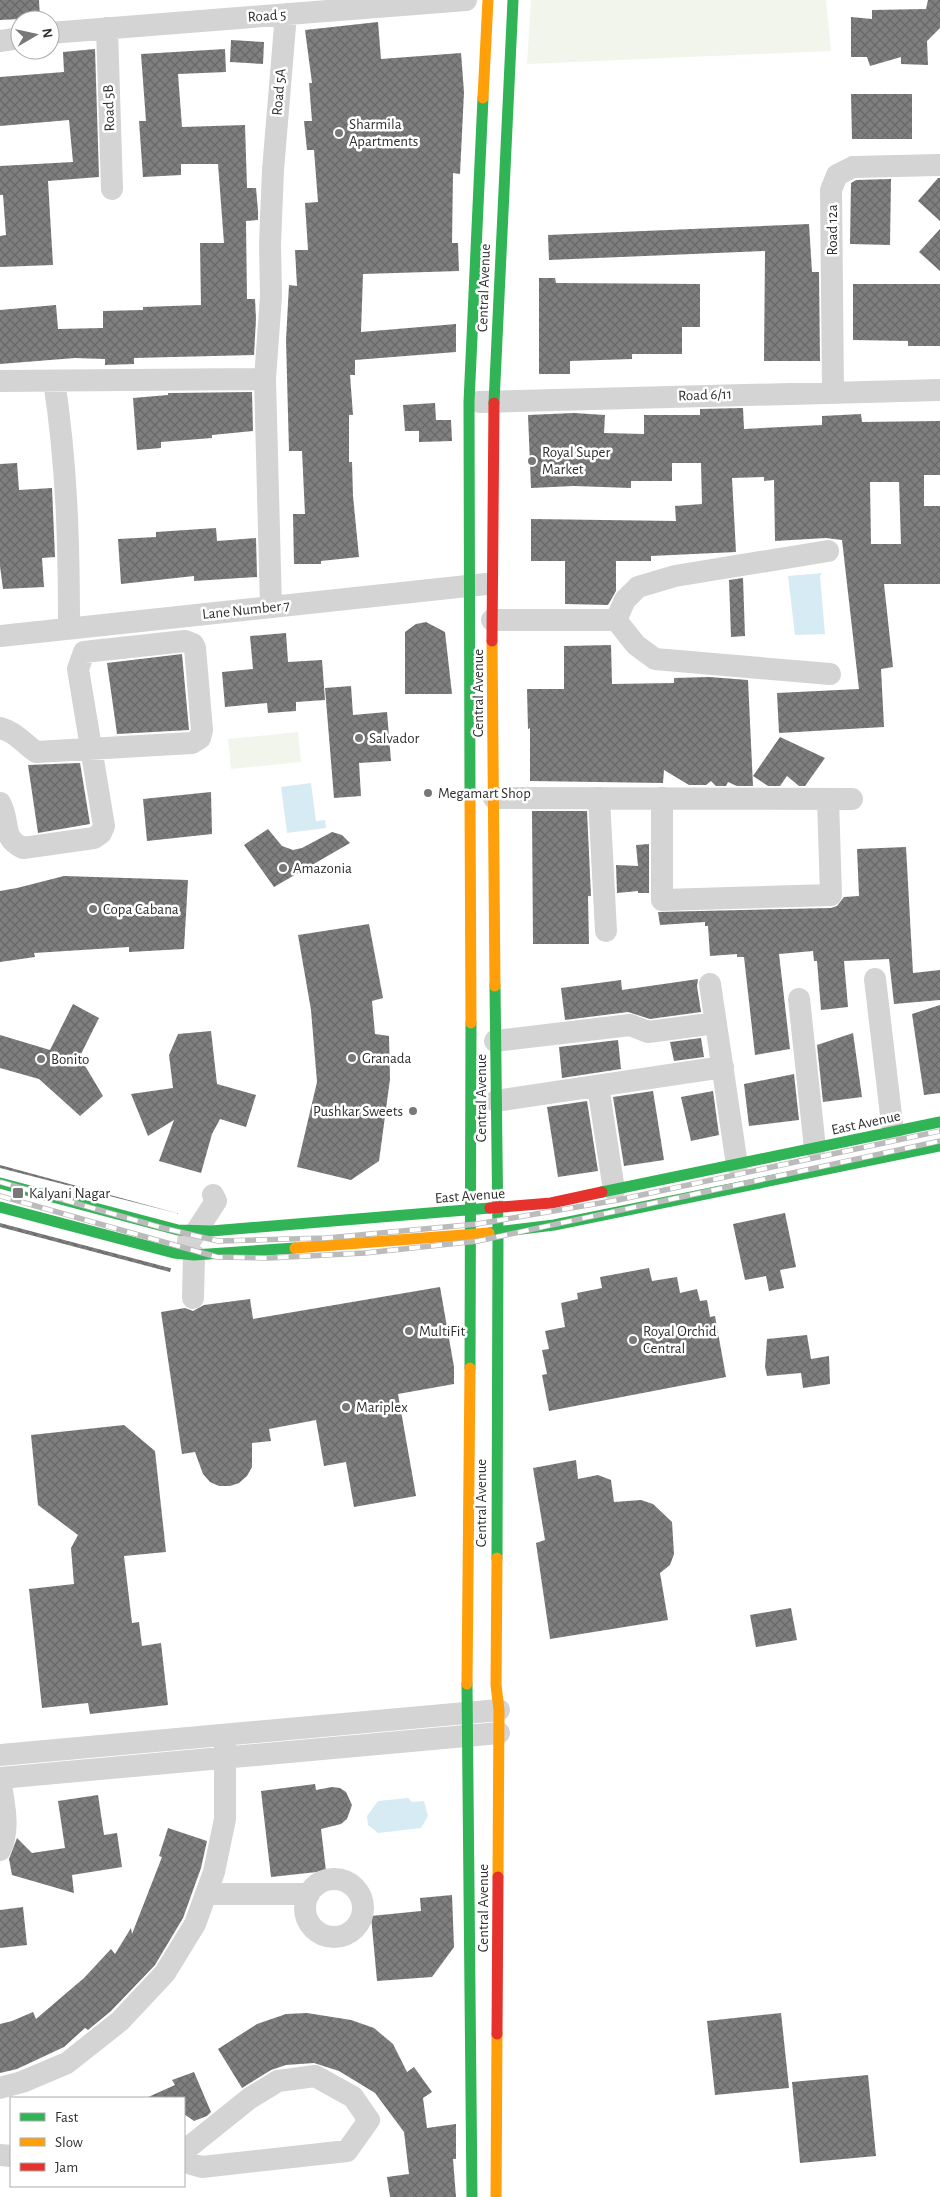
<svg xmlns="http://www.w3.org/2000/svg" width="940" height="2197" font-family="'Alegreya Sans',sans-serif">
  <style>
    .park { fill: #f2f5eb }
    .water { fill: #d7ebf4 }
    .building { fill: url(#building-cross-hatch); fill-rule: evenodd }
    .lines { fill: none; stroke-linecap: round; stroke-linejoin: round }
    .street { stroke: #d4d4d4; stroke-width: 22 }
    .fast { stroke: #30b455; stroke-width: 11 }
    .slow { stroke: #ff9f0a; stroke-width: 11 }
    .jam { stroke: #e5322d; stroke-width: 11 }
    .rail-casing { stroke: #bbb; stroke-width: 5.5 }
    .rail { stroke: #fff; stroke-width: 4; stroke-dasharray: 11; stroke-linecap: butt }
    .poi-dot { fill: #787878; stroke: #fff; stroke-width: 2 }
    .labels { text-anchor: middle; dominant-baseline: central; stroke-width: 5; stroke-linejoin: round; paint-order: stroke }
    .street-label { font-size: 15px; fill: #2f2f2f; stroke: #fff }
    .poi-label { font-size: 15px; fill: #2f2f2f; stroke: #fff; text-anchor: start }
  </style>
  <defs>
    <pattern id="building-cross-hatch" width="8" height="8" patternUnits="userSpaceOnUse" patternTransform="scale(1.25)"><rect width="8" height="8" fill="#7f7f7f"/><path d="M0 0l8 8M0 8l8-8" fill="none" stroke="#686868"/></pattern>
  </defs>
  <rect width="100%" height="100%" fill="#fff"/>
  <path class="park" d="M531 0H826L831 51 527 64Z
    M298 732 301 762 231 769 228 739Z"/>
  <path class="water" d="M822 573 820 576 825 634 795 635 788 576Z
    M311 783 316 821 325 820 326 828 287 833 281 787Z
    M408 1798 412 1802 424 1801 428 1816 421 1828 378 1833 368 1825 367 1816 378 1801Z"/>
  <path class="building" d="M0 0H39L40 18 0 20Z
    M928 0H940V28L927 41 928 65 901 64V57L870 66 867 57H851V17L872 19V10L926 9Z
    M378 22 381 59 461 53 464 92 460 174 453 173 452 243H458L459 271 363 274 361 332 456 324V352L355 360V375H350L353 415H349V462H352L353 496 359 557 321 561V564H294L293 514H305L302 451H289L286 340 289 285 297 286 295 250H308L305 203 318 202 314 150H307L304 121H312L309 83H312L305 30Z
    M231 40 264 42 263 64 230 62Z
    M95 49 99 177 48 181 53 265 0 267V236L6 235 3 195H0V166L73 162 69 120 0 126V77L64 72 63 52Z
    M225 49 226 72 178 74 182 127 245 125 247 188H256L258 211V220L246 221 247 299H255L256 319 254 355 134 358V364L105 365V359L75 358 0 364V310L56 305 58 329 103 328V311L143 310V307L201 305 200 243H224L218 164H181V175L143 177 139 121H146L141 54Z
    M851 94H912V139H852Z
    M938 178H940V221L918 201Z
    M891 179 890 245 850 244 851 183 856 180Z
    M809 224 812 272H819L820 361H764L765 251 549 260 548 235Z
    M940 229V271L919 252Z
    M539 278H555L556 283 700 284V327H682V354H632V359L570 361V374H539Z
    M853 284H940V346H908V341L853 340Z
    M252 392 253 431 212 435V438L161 442V448L137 450 133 398 168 395V393H173Z
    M435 403 436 420H451L452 441 419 442V431H405L403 405Z
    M743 408 744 429 822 425V416L861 414 862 422 940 421V475H924V506H940V584H884L893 667 881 669 884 727 779 733 777 693 859 689 842 540 826 538 775 541 774 480 764 481V477L732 478 736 552 651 556V561H616V591L608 605 565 604V561H531V519L676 521 675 506 702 504 701 463H672V481H631V488L574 486 531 488 528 415 574 413 605 415 604 433 644 434V415H700V409ZM870 482H899L901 544H871Z
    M17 463 19 490 52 488 55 557 42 558 44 587 3 589 0 566V464Z
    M216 528 217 541 256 538 257 577 194 581V576L121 584 118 539 156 537V532Z
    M743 578 745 636 731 637 729 580Z
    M426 622 445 632 452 694H405V632L416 624Z
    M286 633 288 662 322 660 325 700 296 702V711L268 713 267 703 225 707 222 672 253 669 250 636Z
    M611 645 612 684 674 683V678L709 677 748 680 753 786H737L728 782 726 786H716L711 781 706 785H689L664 770 663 783 530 781V728L528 729 527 689H564V646Z
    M182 654 189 730 117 734 107 663Z
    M351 686 353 715 387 712 391 761 359 763 361 796 334 798 325 688Z
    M780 737 825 758 805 786H799L787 776 780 786H768L753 776Z
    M80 763 90 824 38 833 28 765Z
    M211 792 212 834 147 841 143 799Z
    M532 811H587L591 896H588L589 944H533Z
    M268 829 282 846 293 850 302 848 332 832 342 835 350 843 274 887 244 845Z
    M649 844V893H638V891L617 893 616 865 638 866 636 845Z
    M906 847 913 973 940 970V1000L894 1004 889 959 844 961 848 1007 821 1010 817 961H814L813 951 779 954 790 1049 755 1055 744 957H737V954L710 956 708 926H705V922L660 925 658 912 831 908 837 906 844 897 859 896 857 849Z
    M64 876 188 880 184 949 129 952V947L34 953 35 957 0 962V891L17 888Z
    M369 924 383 998 372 1001 375 1034 389 1036 390 1079 379 1161 351 1180 297 1167 317 1082 311 1010 298 935Z
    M698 979 697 986 701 1012 650 1019 628 1012 565 1020 561 988 621 980 622 990Z
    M73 1004 99 1018 81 1054 84 1064 103 1096 80 1116 39 1079 0 1068V1035L50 1050Z
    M940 1005V1093L924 1095 912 1014Z
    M211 1031 217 1084 256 1095 246 1127 220 1119 212 1134 201 1173 159 1161 174 1120 148 1136 131 1094 173 1088 169 1055 178 1034Z
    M853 1033 862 1097 823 1102 817 1045Z
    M701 1038 704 1057 674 1061 670 1042Z
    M618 1040 621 1069 562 1078 559 1047Z
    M794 1074 799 1120 749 1126 744 1084Z
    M653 1091 664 1160 624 1166 613 1097Z
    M713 1091 719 1135 691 1141 681 1097Z
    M587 1101 598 1171 558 1177 547 1107Z
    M0 1165 180 1214 0 1168Z
    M785 1213 796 1267 780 1270 784 1288 769 1291 766 1276 745 1280 733 1224Z
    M0 1223 170 1268H171L170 1272 0 1227Z
    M649 1268 652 1281 677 1277 680 1293 697 1289 700 1301 707 1300 710 1317 715 1316 726 1377 549 1411 542 1375 547 1374 542 1350 549 1349 545 1331 565 1327 561 1303 578 1299 577 1293 602 1288 600 1277Z
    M440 1287 454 1367V1384L398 1394 416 1496 354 1507 346 1462 324 1466 316 1420 269 1429 271 1441 252 1443V1467L247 1476 239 1483 230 1486H219L210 1482 203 1474 195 1452 182 1454 161 1312 185 1308 193 1311 204 1305 250 1299 253 1319Z
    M807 1335 811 1359 829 1356 830 1384 803 1388 801 1373 767 1376 765 1367 767 1339Z
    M124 1425 155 1451 166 1552 124 1556 132 1623 139 1622 142 1646 161 1643 168 1705 90 1714 88 1703 42 1708 29 1589 74 1584 71 1548 78 1535 38 1505 31 1435Z
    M576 1460 578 1479 598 1475 611 1480 614 1502 641 1500 653 1504 672 1522 674 1554 670 1565 660 1573 668 1620 550 1639 536 1543 545 1540 533 1468Z
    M791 1608 797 1640 756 1647 750 1615Z
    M315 1784 316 1790 332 1787 340 1788 346 1792 352 1805 347 1819 341 1824 321 1829 326 1871 271 1877 261 1791Z
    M98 1795 104 1835 117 1833 122 1867 72 1875 74 1893 12 1875 9 1859 17 1838 32 1853 65 1848 58 1801Z
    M168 1828 207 1841 201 1868 183 1918 155 1965 111 2011 88 2030 85 2028 64 2047 17 2069 0 2073V2024L12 2021 33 2012 36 2019 84 1978 111 1949 115 1954 131 1928 132 1934 162 1857 159 1856Z
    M452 1895 454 1947 432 1977 377 1981 371 1916 421 1911 420 1898Z
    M23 1907 27 1945 0 1948V1910Z
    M307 2013 351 2020 374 2028 393 2044 407 2072 414 2067 432 2092 423 2098 427 2128 456 2124V2159H453L456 2197H390L387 2177 409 2174 404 2132 375 2093 339 2071 314 2063 286 2065 271 2070 242 2088 218 2049 257 2024 286 2014Z
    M781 2013 789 2088 715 2095 707 2021Z
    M194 2072 211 2112 207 2116 194 2121 184 2114V2098H146L175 2085 172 2080Z
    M868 2075 876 2156 800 2163 792 2082Z"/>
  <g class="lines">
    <path class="street" d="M107 28 112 189
      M50 33 466 0
      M0 41 20 38
      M265 379 271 296 270 245 273 170 286 14
      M0 381 265 379 271 607
      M54 381C67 465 69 543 69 628
      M833 392 831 190 837 175 853 167 940 165
      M479 402 940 390
      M492 620H616
      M616 620 625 600 638 587 675 576 828 551
      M616 620 636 645 655 659 830 674
      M0 636 486 584
      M0 728C16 732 23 743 36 752L192 743 200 738 202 730 195 648 193 644 185 641 84 652 78 669 104 826 101 833 94 838 23 848C0 837 11 822 0 803
      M494 798 852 799
      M599 798 606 931
      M662 798V900L831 895 828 799
      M875 979 893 1132
      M710 984 737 1165
      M799 999 815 1148
      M495 1041 630 1025 648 1032 716 1023
      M598 1086 614 1190
      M496 1101 723 1067
      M188 1241H190L216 1201 213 1195
      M193 1298 194 1255
      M0 1755 499 1710
      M0 1778 499 1733
      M0 1778C3 1802 11 1827 0 1850
      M305 1908a29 29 0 1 1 58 0a29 29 0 1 1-58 0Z
      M206 1894H309
      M0 2088 22 2082 67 2063 120 2021 165 1973 195 1924 214 1872 225 1819V1743
      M184 2151 250 2098 278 2081 315 2076 353 2097 369 2120 347 2151 202 2167 184 2162
      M0 2155 11 2156"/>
    <path class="fast" d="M494 403 513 0
      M470 796 469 402 483 98
      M495 986 498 1233 497 1558
      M0 1183 178 1230 211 1231 490 1208
      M602 1192 940 1122
      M0 1207 174 1253 194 1255 295 1248
      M489 1233 554 1225 940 1146
      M470 1368 471 1023
      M467 1684 472 2197"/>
    <path class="slow" d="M483 98 488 0
      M492 641 495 986
      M470 796 471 1023
      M295 1248 489 1233
      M497 1558 496 1685 499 1710 498 1877
      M467 1684 470 1368
      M496 2197 497 2034"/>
    <path class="jam" d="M492 641 494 403
      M490 1208 551 1203 602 1192
      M497 2034 498 1877"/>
    <g class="rail-casing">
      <path id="rail" d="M0 1182 163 1228 218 1241 327 1238 477 1224 618 1200 940 1131
        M0 1196 217 1257 269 1258 365 1253 478 1241 940 1141"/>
    </g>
    <use href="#rail" class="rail"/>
  </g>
  <g class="poi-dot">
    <circle cx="339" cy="133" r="5"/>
    <circle cx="532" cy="461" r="5"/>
    <circle cx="359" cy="738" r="5"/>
    <circle cx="428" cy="793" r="5"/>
    <circle cx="283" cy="868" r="5"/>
    <circle cx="93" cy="909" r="5"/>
    <circle cx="352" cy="1058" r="5"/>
    <circle cx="41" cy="1059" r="5"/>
    <circle cx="413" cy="1111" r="5"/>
    <rect x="12" y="1187" width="12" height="12" rx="2.5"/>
    <circle cx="409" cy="1331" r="5"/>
    <circle cx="633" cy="1340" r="5"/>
    <circle cx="346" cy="1407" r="5"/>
  </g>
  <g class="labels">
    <g class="street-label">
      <text transform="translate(267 16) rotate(-4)">Road 5</text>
      <text transform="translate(279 92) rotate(-85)">Road 5A</text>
      <text transform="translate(109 108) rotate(-92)">Road 5B</text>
      <text transform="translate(832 230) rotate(-90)">Road 12a</text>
      <text transform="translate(484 288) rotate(-88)">Central Avenue</text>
      <text transform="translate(705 395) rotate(-2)">Road 6/11</text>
      <text transform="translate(246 610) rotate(-6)">Lane Number 7</text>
      <text transform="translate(478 693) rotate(-90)">Central Avenue</text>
      <text transform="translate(481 1098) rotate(-90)">Central Avenue</text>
      <text transform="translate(866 1123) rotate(-12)">East Avenue</text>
      <text transform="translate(470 1196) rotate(-4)">East Avenue</text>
      <text transform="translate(481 1503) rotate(-90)">Central Avenue</text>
      <text transform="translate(483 1908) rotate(-90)">Central Avenue</text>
    </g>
    <g class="poi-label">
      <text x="349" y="124">Sharmila<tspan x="349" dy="17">Apartments</tspan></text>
      <text x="542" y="452">Royal Super<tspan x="542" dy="17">Market</tspan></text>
      <text x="369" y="738">Salvador</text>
      <text x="438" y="793">Megamart Shop</text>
      <text x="293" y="868">Amazonia</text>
      <text x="103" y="909">Copa Cabana</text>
      <text x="362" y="1058">Granada</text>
      <text x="51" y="1059">Bonito</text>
      <text x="403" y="1111" text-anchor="end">Pushkar Sweets</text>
      <text x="29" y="1193">Kalyani Nagar</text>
      <text x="419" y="1331">MultiFit</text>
      <text x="643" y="1331">Royal Orchid<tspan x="643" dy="17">Central</tspan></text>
      <text x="356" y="1407">Mariplex</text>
    </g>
  </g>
  <rect x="10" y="2097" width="175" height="90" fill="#ffffff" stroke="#acacac"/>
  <rect x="20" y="2113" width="25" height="8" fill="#30b455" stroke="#acacac"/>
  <text x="55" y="2122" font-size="15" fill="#2f2f2f">Fast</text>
  <rect x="20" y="2138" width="25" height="8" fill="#ff9f0a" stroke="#acacac"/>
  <text x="55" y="2147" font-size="15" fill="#2f2f2f">Slow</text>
  <rect x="20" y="2163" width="25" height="8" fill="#e5322d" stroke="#acacac"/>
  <text x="55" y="2172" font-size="15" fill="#2f2f2f">Jam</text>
  <g transform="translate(35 35) rotate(81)"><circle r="24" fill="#ffffff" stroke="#acacac"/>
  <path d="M0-4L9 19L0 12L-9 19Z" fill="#787878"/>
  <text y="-8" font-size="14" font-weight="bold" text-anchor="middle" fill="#2f2f2f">N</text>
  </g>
</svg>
